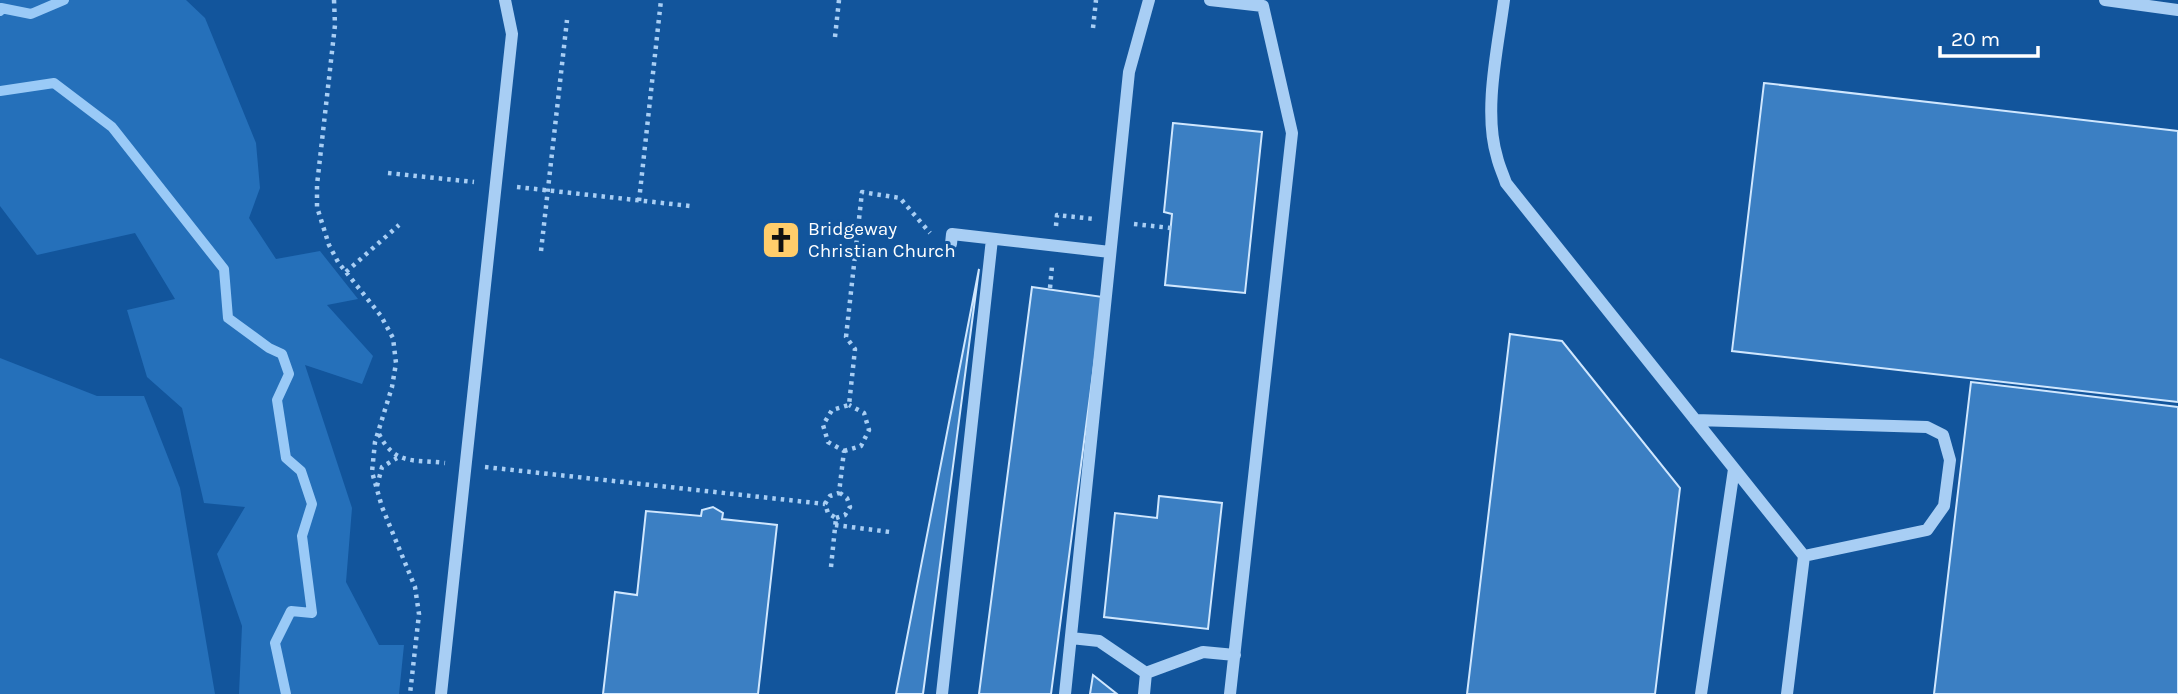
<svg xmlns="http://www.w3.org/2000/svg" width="2178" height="694" font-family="Karla,sans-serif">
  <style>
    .green { fill: #2570ba }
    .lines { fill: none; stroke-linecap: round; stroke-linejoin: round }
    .stream { stroke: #9acaf7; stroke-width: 10 }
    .building { fill: #3b7fc3; stroke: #d0e7fe; stroke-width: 2 }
    .path { stroke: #a8cef4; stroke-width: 4.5; stroke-dasharray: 3.5 5; stroke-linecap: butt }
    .minor { stroke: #a8cef4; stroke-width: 12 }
    .labels { text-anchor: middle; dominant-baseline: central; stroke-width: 6; stroke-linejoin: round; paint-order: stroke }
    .poi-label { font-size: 19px; fill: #fff; stroke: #12559c; text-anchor: start }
  </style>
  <rect width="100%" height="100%" fill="#12559c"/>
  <path class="green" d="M0 0H186L205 18 256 143 260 188 249 218 276 259 320 251 358 299 327 305 373 356 362 384 305 365 352 508 346 582 379 645H404L399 694H239L242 626 217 554 245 507 204 503 182 408 147 377 127 310 175 299 135 233 37 255 0 206Z
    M0 358 97 396H144L180 488 215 694H0Z"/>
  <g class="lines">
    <path class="stream" d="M0 11 1 8 31 14 64 0
      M0 91 54 83 112 127 224 269 228 318 269 348 282 354 289 374 277 400 286 458 301 471 312 504 302 536 312 613 291 611 275 643 286 694"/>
  </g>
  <path class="building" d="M1764 83 2178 131V402L1732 351Z
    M1173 123 1262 132 1245 293 1165 285 1172 214 1164 212Z
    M979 269 923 694H896Z
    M1032 287 1103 297 1051 694H979Z
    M1510 334 1562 341 1680 488 1655 694H1467Z
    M1971 382 2178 407V694H1934Z
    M1159 496 1222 503 1208 629 1104 617 1115 513 1157 518Z
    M713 507 723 513 722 519 777 525 758 694H603L615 592 637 595 646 511 701 516 702 510Z
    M1093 675 1117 694H1090Z"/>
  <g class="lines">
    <path class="path" d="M334 0 335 25 317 185V207L329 245 338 262 381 316 393 338 396 363 392 387 375 442 372 472 382 507 415 587 419 614 410 694
      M1093 28 1096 0
      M835 37 839 0
      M388 173 474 182
      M517 187 690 206
      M639 201 661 0
      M1134 224 1171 228
      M1056 226 1057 215 1094 219
      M541 251 567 20
      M346 272 399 225
      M1050 288 1052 266
      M379 434C395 466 414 459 445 463
      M844 451 861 446 869 430 864 413 849 405
      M485 467 825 504
      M377 486 382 467 397 458
      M836 518 845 515 850 507 847 498 840 493
      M835 525 890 532
      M831 567 836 518 828 513 825 504 830 496 839 493 844 451 828 442 823 425 832 410 849 405 855 349 846 337 862 192 900 198 930 233"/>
    <path class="minor" d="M1210 0 1263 6 1292 133 1230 694
      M1504 0C1498 47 1483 111 1497 157 1499 166 1503 174 1506 183L1804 556 1787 694
      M2105 0 2178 10
      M951 244 952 234 1110 252
      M1695 420 1927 427 1943 435 1950 460 1944 506 1927 530 1804 556
      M1071 638 1099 641 1146 673 1203 652 1235 655
      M441 694 512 34 505 0
      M942 694 992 239
      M1065 694 1129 72 1149 0
      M1144 694 1146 673
      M1701 694 1734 469"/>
  </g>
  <defs>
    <g id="church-square" transform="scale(2.0125)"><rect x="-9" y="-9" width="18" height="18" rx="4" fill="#ffcd6b" stroke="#12559c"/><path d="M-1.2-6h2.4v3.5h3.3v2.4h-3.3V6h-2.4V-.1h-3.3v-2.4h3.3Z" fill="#111"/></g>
  </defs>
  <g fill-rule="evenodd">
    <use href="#church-square" x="781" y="240"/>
  </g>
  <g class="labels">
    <g class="poi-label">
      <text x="808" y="229">Bridgeway<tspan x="808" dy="22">Christian Church</tspan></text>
    </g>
  </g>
  <path d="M1940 46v10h98v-10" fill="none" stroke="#ffffff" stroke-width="3.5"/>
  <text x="1951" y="46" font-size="21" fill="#ffffff" stroke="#12559c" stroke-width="5" paint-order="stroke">20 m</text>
</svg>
